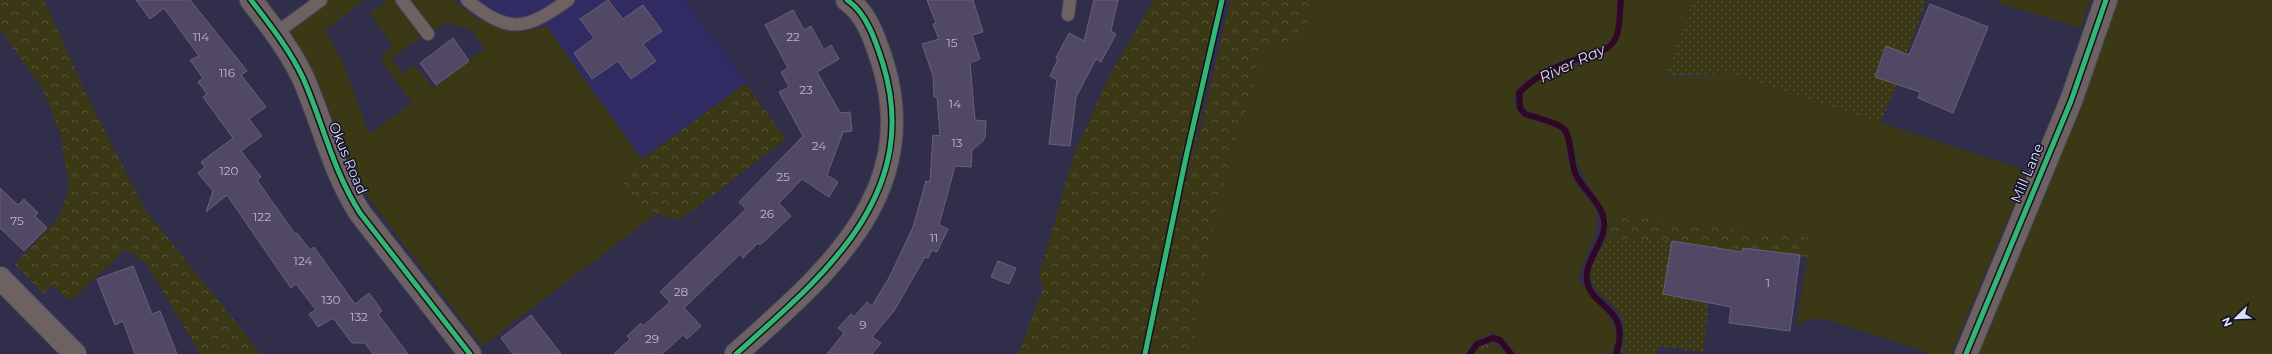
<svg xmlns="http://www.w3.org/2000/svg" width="2272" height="354" font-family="Montserrat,sans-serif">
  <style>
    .built { fill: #312b63 }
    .grass { fill: #3b3816 }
    .forest { fill: url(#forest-crowns) }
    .park { fill: url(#park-dots) }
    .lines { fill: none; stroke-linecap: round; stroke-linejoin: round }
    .stream { stroke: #310726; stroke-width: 6 }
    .building { fill: #514865; stroke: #68617a }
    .service-casing { stroke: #4b4961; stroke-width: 14 }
    .minor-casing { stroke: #4b4961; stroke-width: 24 }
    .service { stroke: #6d6161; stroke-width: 12 }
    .minor { stroke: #6d6161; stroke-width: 22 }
    .cycleway-casing { stroke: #121128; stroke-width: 8 }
    .cycleway { stroke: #33b770; stroke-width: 5 }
    .labels { text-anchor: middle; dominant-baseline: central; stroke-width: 3; stroke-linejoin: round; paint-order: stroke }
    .number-label { font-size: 12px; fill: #bbb9d5 }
    .street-label { font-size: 14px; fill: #dedffa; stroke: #121128 }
    .water-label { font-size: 15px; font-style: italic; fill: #efd5e3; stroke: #121128 }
  </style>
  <defs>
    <pattern id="forest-crowns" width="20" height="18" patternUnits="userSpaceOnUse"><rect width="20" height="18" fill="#3b3816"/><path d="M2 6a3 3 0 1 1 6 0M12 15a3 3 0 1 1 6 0" fill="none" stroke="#575439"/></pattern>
    <pattern id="park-dots" width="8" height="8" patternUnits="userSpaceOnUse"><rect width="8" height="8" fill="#3b3816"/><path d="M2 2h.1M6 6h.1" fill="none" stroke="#575439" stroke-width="1.8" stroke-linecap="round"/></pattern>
  </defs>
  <rect width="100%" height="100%" fill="#312e4b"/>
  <path class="built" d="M454 0H686L746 83 642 159 546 26 522 31 506 30 478 19Z"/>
  <path class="grass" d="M328 0H364L325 31 342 60 369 134 412 103 382 62 383 54 393 46 370 14 387 0H396L422 36 391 58 403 74 415 65 433 88 485 49 470 29 444 23 431 32 406 0H454L478 19 506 30 522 31 546 26 642 159 622 181 636 201 655 215 482 346 371 201 357 179 343 149 325 99 312 72 286 32Z
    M1319 0H1617C1615 11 1618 29 1612 39 1602 54 1579 54 1563 60 1551 65 1514 84 1514 97 1513 127 1554 118 1564 135 1567 141 1566 152 1568 159 1569 165 1572 172 1574 179 1578 191 1591 200 1596 212 1602 229 1583 261 1578 278 1593 305 1627 317 1612 354H1516L1507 342 1493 333 1476 340 1465 354H1196V315L1215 219 1233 150 1253 90 1261 44 1307 26Z
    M1624 0H1694L1665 78 1730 74 2028 171 1951 354H1933L1825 319H1815L1796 324 1811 238 1607 216C1599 199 1587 185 1579 167 1573 153 1576 136 1563 125L1525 109C1523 105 1520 99 1523 94 1535 73 1598 64 1615 45 1624 34 1623 14 1624 0Z
    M1999 0H2090L2081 28 1998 3Z
    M2116 0H2272V354H1977L2054 171Z"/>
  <path class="forest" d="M0 0H44L87 95 144 208 261 354H200L146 263 125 250 71 301 52 285 43 294 15 264 57 219 69 190 61 136 43 90 0 30Z
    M1154 0H1223L1189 180 1230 0H1319L1297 45H1261L1253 90 1233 150 1215 219 1196 315V354H1018L1043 289 1039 276 1075 151 1110 74Z
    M746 83 786 139 680 220C647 213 641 208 622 181L642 159Z
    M1613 215 1811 238 1808 257 1743 248 1742 252 1672 241 1607 238V216Z
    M1494 342 1507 354H1473L1478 347Z"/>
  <path class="park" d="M1694 0H1926L1907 54 1885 47 1876 77 1897 84 1880 123 1731 74 1680 75 1665 78Z
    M1607 238 1672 241 1663 294 1706 302 1708 311 1703 352 1659 346 1657 354H1621C1624 343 1626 328 1622 317 1615 301 1591 295 1591 275 1591 263 1602 248 1607 238Z"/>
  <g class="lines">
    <path class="stream" d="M1470 354 1477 344 1493 338 1500 340 1511 354
      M1616 354C1632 306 1591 309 1587 281 1584 262 1602 246 1604 228 1607 206 1583 191 1575 173 1571 162 1571 136 1564 129 1555 121 1536 118 1525 114L1520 108 1519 93C1533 78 1557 65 1577 59 1591 54 1610 53 1616 37 1621 26 1619 12 1621 0"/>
  </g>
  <path class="building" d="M136 0H190L236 57 247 71 241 75 266 107 249 119 262 136 241 151 261 177 257 180 295 234 297 233 310 250 314 247 355 304 369 293 382 311 378 314 408 354H373L365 343H352L333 318 318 327 309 314 316 310 296 284 291 288 227 195 206 212 213 191 198 173 205 167 201 162 233 138 203 97 207 94 198 82 203 78 190 60 199 56 164 8 150 19Z
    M608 0 623 19 643 5 662 31 643 44 656 61 631 79 618 61 592 79 574 53 594 38 580 19Z
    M927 0H973L983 32 972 35 980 59 970 63 975 120 986 121 985 137 983 141 972 150 971 167 955 166 939 225 948 229 937 252 932 250 928 258 925 257 894 311 872 337 881 343 872 354H827L844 333 838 328 851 314 854 317 867 302 872 306 890 276 913 227 926 181 930 182 933 135 940 136 937 97H934L933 76 922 44 939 39 933 24 936 23Z
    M1094 0H1118L1111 31 1116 34 1101 62 1096 59 1076 97 1070 146 1049 144 1057 80 1050 76 1058 59 1056 58 1069 33 1084 41Z
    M1930 4 1988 27 1953 113 1918 98 1920 92 1875 77 1886 46 1909 55Z
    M793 10 804 30 811 26 824 50 831 45 839 59 817 72 840 113 850 112 852 131 843 132 827 175 838 182 829 197 802 179 779 203 791 216 760 245 758 243 743 258 740 254 684 308 701 326 687 339 683 335 662 354H614L630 339 627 336 641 323 643 326 670 302 660 292 746 209 739 202 803 136 779 92 789 87 781 72 788 68 765 25Z
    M453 38 469 61 436 85 420 63Z
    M0 188 18 205 24 199 38 213 35 216 47 228 24 251 0 228Z
    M1672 241 1742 252 1743 248 1800 255 1790 331 1729 323 1731 307 1663 294Z
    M998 261 1016 268 1009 284 991 277Z
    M133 266 152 314 160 311 177 354H135L123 321 115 325 97 279Z
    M531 315 561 354H513L501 338Z"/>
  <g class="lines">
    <g class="service-casing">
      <path id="service" d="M402 0 428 34
        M467 0C509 34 525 31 568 0
        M1068 15 1070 0
        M276 33 321 0"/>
    </g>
    <g class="minor-casing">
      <path id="minor" d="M251 0C270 25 290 50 303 78 323 123 333 171 360 213L470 354
        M0 278 75 354
        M736 354C823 276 923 195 883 64 876 42 867 13 847 0
        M1966 354 2071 101 2106 0"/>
    </g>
    <use href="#service" class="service"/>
    <use href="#minor" class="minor"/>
    <g class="cycleway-casing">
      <path id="cycleway" d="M251 0C270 25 290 50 303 78 323 123 333 171 360 213L470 354
        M736 354C823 276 923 195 883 64 876 42 867 13 847 0
        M1145 354 1186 157 1222 0
        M1966 354 2071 101 2106 0"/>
    </g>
    <use href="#cycleway" class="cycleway"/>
  </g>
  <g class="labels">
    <g class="number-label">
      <text x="201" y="36">114</text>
      <text x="793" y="36">22</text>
      <text x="952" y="42">15</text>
      <text x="227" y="72">116</text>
      <text x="806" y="89">23</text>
      <text x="955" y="103">14</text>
      <text x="957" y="142">13</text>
      <text x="819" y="145">24</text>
      <text x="229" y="170">120</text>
      <text x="783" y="176">25</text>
      <text x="767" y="213">26</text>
      <text x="262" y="216">122</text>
      <text x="17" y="220">75</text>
      <text x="934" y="237">11</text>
      <text x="303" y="260">124</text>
      <text x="1768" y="282">1</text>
      <text x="681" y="291">28</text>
      <text x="331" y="299">130</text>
      <text x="359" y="316">132</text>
      <text x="863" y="324">9</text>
      <text x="652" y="338">29</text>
    </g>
    <g class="street-label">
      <text transform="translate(348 158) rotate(67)">Okus Road</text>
      <text transform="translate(2027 173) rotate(-67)">Mill Lane</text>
    </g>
    <g class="water-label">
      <text transform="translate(1572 63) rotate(-25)">River Ray</text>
    </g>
  </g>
  <g transform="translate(2236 318) rotate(247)" stroke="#121128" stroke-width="3" paint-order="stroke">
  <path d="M0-3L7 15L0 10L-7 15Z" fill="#dedffa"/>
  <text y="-6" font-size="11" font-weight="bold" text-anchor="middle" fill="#dedffa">N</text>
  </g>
</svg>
